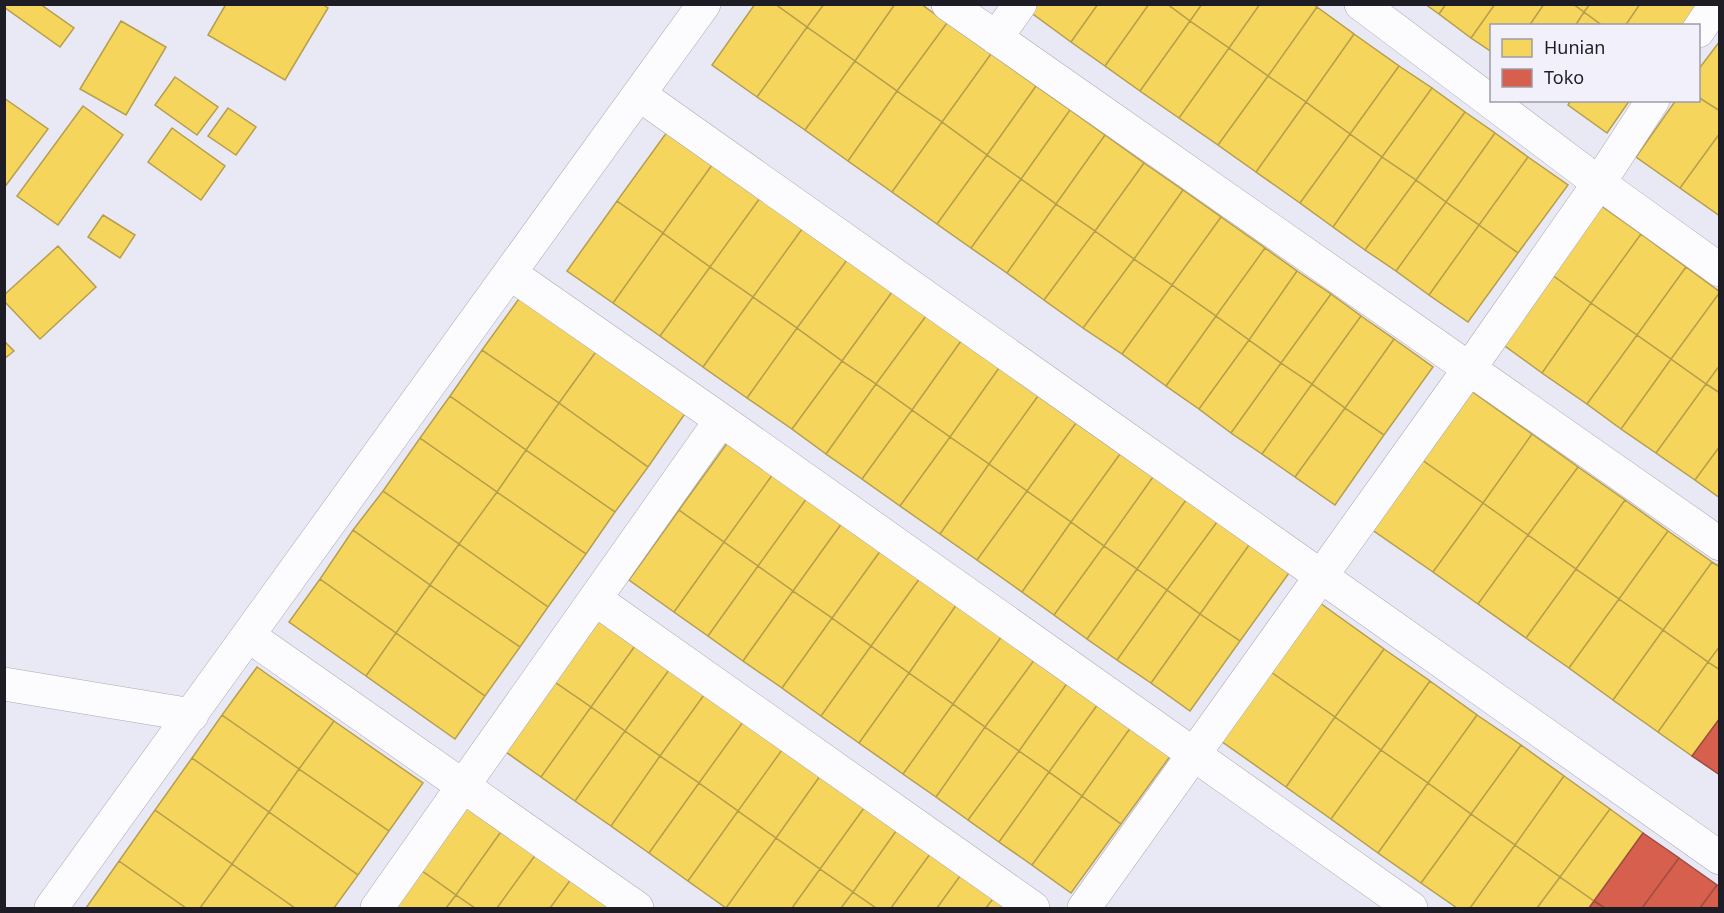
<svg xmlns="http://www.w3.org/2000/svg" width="1724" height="913" font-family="'Noto Sans',sans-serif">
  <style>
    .homes { fill: #f6d55c; stroke: #b59e4c; stroke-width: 1.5 }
    .shops { fill: #d6604d; stroke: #9f4c41; stroke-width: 1.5 }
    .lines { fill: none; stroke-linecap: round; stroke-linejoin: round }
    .street-casing { stroke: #abaab5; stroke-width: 34 }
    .street { stroke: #fcfcfe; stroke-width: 33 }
  </style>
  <rect width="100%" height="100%" fill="#e9e8f5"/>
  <path class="homes" d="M4 4H40L74 28 60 47 4 7Z
    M226 4H322L328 8 285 80 208 35Z
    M755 4H775L807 27 757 97 712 65Z
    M775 4H824L807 27Z
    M824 4H895L855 61 807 27Z
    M895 4H921L947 23 897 91 855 61Z
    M1029 4H1098L1071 42 1026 9Z
    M1098 4H1149L1105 66 1071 42Z
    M1149 4H1167L1190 21 1140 91 1105 66Z
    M1167 4H1202L1190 21Z
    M1202 4H1260L1229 48 1190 21Z
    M1260 4H1313L1317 7 1268 76 1229 48Z
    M1425 4H1446L1439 14Z
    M1446 4H1495L1471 38 1439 14Z
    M1495 4H1544L1529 26H1492V52L1471 38Z
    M1544 4H1573L1584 12 1575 26H1529Z
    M1573 4H1590L1584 12Z
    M1590 4H1640L1625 26H1603L1584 12Z
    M1640 4H1699L1684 26H1625Z
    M1317 7 1354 34 1306 102 1268 76Z
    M1584 12 1603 26H1575Z
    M121 21 166 47 126 115 80 89Z
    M1190 21 1229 48 1179 118 1140 91Z
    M947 23 991 54 942 122 897 91Z
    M807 27 855 61 805 130 757 97Z
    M1354 34 1399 66 1350 134 1306 102Z
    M1720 41V111L1698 97V70Z
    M1229 48 1268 76 1218 145 1179 118Z
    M991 54 1036 86 987 155 942 122Z
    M855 61 897 91 848 161 805 130Z
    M1399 66 1432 88 1382 157 1350 134Z
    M1268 76 1306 102 1256 172 1218 145Z
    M175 77 218 107 197 135 155 105Z
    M1036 86 1070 110 1021 179 987 155Z
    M1432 88 1465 112 1416 180 1382 157Z
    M897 91 942 122 892 192 848 161Z
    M1698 97 1720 111V133L1680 188 1636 157 1676 100H1698Z
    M4 98 48 129 4 188Z
    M1571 100H1630L1607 133 1568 105Z
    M1306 102 1350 134 1300 203 1256 172Z
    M83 106 123 135 58 225 17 196Z
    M228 108 256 127 236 155 208 136Z
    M1070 110 1105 135 1056 204 1021 179Z
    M1465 112 1495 133 1446 202 1416 180Z
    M942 122 987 155 937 224 892 192Z
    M172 128 225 166 201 200 148 162Z
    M667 132 712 165 663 233 617 201Z
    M1495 133 1528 157 1479 225 1446 202Z
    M1720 133V216L1680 188Z
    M1350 134 1382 157 1333 227 1300 203Z
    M1105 135 1144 163 1095 231 1056 204Z
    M987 155 1021 179 971 248 937 224Z
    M1382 157 1416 180 1365 250 1333 227Z
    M1528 157 1568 185 1518 253 1479 225Z
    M1144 163 1183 190 1134 259 1095 231Z
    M712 165 760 198 710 267 663 233Z
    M1021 179 1056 204 1007 273 971 248Z
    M1416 180 1446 202 1396 271 1365 250Z
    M1183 190 1221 217 1172 285 1134 259Z
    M760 198 802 229 753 297 710 267Z
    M617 201 663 233 613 303 567 271Z
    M1446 202 1479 225 1429 295 1396 271Z
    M1597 203 1641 234 1591 303 1548 272Z
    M1056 204 1095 231 1044 300 1007 273Z
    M103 215 135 235 120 258 88 237Z
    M1221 217 1265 248 1216 316 1172 285Z
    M1479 225 1518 253 1468 322 1429 295Z
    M802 229 847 260 797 328 753 297Z
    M1095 231 1134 259 1083 328 1044 300Z
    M663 233 710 267 660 336 613 303Z
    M1641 234 1686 267 1637 335 1591 303Z
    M58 246 96 287 40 339 4 301V295Z
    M1265 248 1297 271 1249 340 1216 316Z
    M1134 259 1172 285 1122 354 1083 328Z
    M847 260 892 292 842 361 797 328Z
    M710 267 753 297 703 367 660 336Z
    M1686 267 1720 292 1671 359 1637 335Z
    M1297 271 1331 294 1281 363 1249 340Z
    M1548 272 1591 303 1542 373 1498 341Z
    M1172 285 1216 316 1166 386 1122 354Z
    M526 289 603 342 559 403 482 350Z
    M892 292 926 316 876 384 842 361Z
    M1720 292V365L1706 384 1671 359Z
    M1331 294 1361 316 1312 384 1281 363Z
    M753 297 797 328 747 398 703 367Z
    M1591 303 1637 335 1587 404 1542 373Z
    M926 316 961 341 912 410 876 384Z
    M1216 316 1249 340 1199 409 1166 386Z
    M1361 316 1394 339 1345 408 1312 384Z
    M797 328 842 361 792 429 747 398Z
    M1637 335 1671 359 1621 429 1587 404Z
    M1394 339 1433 367 1384 435 1345 408Z
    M1249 340 1281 363 1231 433 1199 409Z
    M4 341 14 351 4 359Z
    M961 341 999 368 950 437 912 410Z
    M603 342 691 405 648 467 559 403Z
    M482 350 559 403 526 450 450 396Z
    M1671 359 1706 384 1656 453 1621 429Z
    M842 361 876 384 826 454 792 429Z
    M1281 363 1312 384 1262 454 1231 433Z
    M1720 365V393L1706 384Z
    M999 368 1038 396 989 464 950 437Z
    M876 384 912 410 862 479 826 454Z
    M1312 384 1345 408 1295 477 1262 454Z
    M1706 384 1720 393V446L1695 480 1656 453Z
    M1467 388 1532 434 1483 503 1418 457Z
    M450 396 526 450 497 492 420 438Z
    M1038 396 1076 423 1027 491 989 464Z
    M559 403 648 467 615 512 526 450Z
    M1345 408 1384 435 1335 505 1295 477Z
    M912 410 950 437 900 506 862 479Z
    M1076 423 1120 454 1071 522 1027 491Z
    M1532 434 1578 467 1528 535 1483 503Z
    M950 437 989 464 940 534 900 506Z
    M420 438 497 492 459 544 383 491Z
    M728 442 773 474 724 542 679 510Z
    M1720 446V498L1695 480Z
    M526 450 615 512 586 554 497 492Z
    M1120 454 1153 477 1104 546 1071 522Z
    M1418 457 1483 503 1433 572 1368 527Z
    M989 464 1027 491 977 560 940 534Z
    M1578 467 1625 500 1576 569 1528 535Z
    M773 474 807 498 758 566 724 542Z
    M1153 477 1186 500 1137 569 1104 546Z
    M383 491 459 544 430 585 353 530Z
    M1027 491 1071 522 1022 592 977 560Z
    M497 492 586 554 548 607 459 544Z
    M807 498 842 523 793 591 758 566Z
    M1186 500 1217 522 1167 590 1137 569Z
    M1625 500 1668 531 1619 599 1576 569Z
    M1483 503 1528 535 1478 604 1433 572Z
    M679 510 724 542 674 612 629 580Z
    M1071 522 1104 546 1054 615 1022 592Z
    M1217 522 1249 545 1200 614 1167 590Z
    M842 523 881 550 832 618 793 591Z
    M353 530 430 585 396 633 320 579Z
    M1668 531 1712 562 1663 630 1619 599Z
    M1528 535 1576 569 1526 638 1478 604Z
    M724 542 758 566 708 636 674 612Z
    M459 544 548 607 520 647 430 585Z
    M1249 545 1289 573 1240 641 1200 614Z
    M1104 546 1137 569 1087 639 1054 615Z
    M881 550 920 578 871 646 832 618Z
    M1712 562 1720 567V646L1708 662 1663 630Z
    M758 566 793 591 743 661 708 636Z
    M1137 569 1167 590 1117 660 1087 639Z
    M1576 569 1619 599 1569 668 1526 638Z
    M920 578 957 604 909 673 871 646Z
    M320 579 396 633 366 676 289 622Z
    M430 585 520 647 485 696 396 633Z
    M1167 590 1200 614 1151 683 1117 660Z
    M793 591 832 618 782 688 743 661Z
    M1619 599 1663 630 1613 700 1569 668Z
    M1320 603 1384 649 1335 717 1271 672Z
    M957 604 1002 636 953 704 909 673Z
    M595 607 640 639 591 707 546 676Z
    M1200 614 1240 641 1190 711 1151 683Z
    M832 618 871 646 821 716 782 688Z
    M1663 630 1708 662 1658 732 1613 700Z
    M396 633 485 696 455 739 366 676Z
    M1002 636 1035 659 985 727 953 704Z
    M640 639 674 663 625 731 591 707Z
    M871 646 909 673 859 743 821 716Z
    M1720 646V670L1708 662Z
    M1384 649 1430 681 1381 750 1335 717Z
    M1035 659 1068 682 1019 751 985 727Z
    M1708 662 1720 670V718L1692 756 1658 732Z
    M674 663 709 688 660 756 625 731Z
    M257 667 334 721 299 769 222 715Z
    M1271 672 1335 717 1286 787 1221 741Z
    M909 673 953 704 903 774 859 743Z
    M546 676 591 707 541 777 496 745Z
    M1430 681 1477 715 1428 783 1381 750Z
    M1068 682 1098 704 1049 772 1019 751Z
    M709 688 748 715 699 783 660 756Z
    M953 704 985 727 936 797 903 774Z
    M1098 704 1131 727 1082 796 1049 772Z
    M591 707 625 731 575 801 541 777Z
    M222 715 299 769 269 812 192 758Z
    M748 715 787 743 738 811 699 783Z
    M1477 715 1521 745 1471 814 1428 783Z
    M1335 717 1381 750 1331 819 1286 787Z
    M334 721 423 783 389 831 299 769Z
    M985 727 1019 751 968 820 936 797Z
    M1131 727 1171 755 1121 824 1082 796Z
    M625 731 660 756 611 826 575 801Z
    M787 743 825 769 776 838 738 811Z
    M1521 745 1564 776 1515 845 1471 814Z
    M1381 750 1428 783 1378 853 1331 819Z
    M1019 751 1049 772 999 842 968 820Z
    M660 756 699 783 649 853 611 826Z
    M192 758 269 812 232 864 155 810Z
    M299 769 389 831 358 875 269 812Z
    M825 769 869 801 820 869 776 838Z
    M1049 772 1082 796 1032 865 999 842Z
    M1564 776 1610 809 1560 877 1515 845Z
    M699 783 738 811 688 881 649 853Z
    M1428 783 1471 814 1421 883 1378 853Z
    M460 794 505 826 456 895 411 863Z
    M1082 796 1121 824 1071 893 1032 865Z
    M869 801 901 824 853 892 820 869Z
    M1610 809 1643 833 1594 901 1560 877Z
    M155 810 232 864 200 908H186L119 861Z
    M738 811 776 838 726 908 688 881Z
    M269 812 358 875 334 908H295L232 864Z
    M1471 814 1515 845 1470 908H1457L1421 883Z
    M901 824 935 847 891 908H876L853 892Z
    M505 826 539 850 497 908H475L456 895Z
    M776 838 820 869 792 908H726Z
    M1515 845 1560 877 1537 908H1470Z
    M935 847 965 869 937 908H891Z
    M539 850 574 875 550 908H497Z
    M119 861 186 908H86Z
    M411 863 456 895 446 908H378Z
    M232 864 295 908H200Z
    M820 869 853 892 841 908H792Z
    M965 869 998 892 986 908H937Z
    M574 875 612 902 608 908H550Z
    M1560 877 1594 901 1589 908H1537Z
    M853 892 876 908H841Z
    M998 892 1022 908H986Z
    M456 895 475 908H446Z"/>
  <path class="shops" d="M1720 718V775L1692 756Z
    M1643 833 1679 858 1642 908H1605L1594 901Z
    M1679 858 1717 885 1700 908H1642Z
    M1717 885 1720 886V908H1700Z
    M1594 901 1605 908H1589Z"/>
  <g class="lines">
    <g class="street-casing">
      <path id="street" d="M948 4 1720 544
        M1361 4 1599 183 1720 270
        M1698 31 1716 4
        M996 38 1020 4
        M640 95 1720 858
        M511 274 721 420 1411 908
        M595 599 1033 908
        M249 636 637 908
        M4 684 192 715
        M51 908 704 4
        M377 908 721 420
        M1084 908 1469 369 1599 183 1653 100"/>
    </g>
    <use href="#street" class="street"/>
  </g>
  <rect width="1724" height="913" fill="none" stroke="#1e1d25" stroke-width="12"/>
  <rect x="1490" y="24" width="210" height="78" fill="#f2f1fb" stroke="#9d9ca5" stroke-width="1.5"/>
  <rect x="1502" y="39" width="30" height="18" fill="#f6d55c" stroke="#9d9ca5" stroke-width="1.5"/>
  <text x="1544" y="54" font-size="18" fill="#1e1d25">Hunian</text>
  <rect x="1502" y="69" width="30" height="18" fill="#d6604d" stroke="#9d9ca5" stroke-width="1.5"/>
  <text x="1544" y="84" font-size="18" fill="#1e1d25">Toko</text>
</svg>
